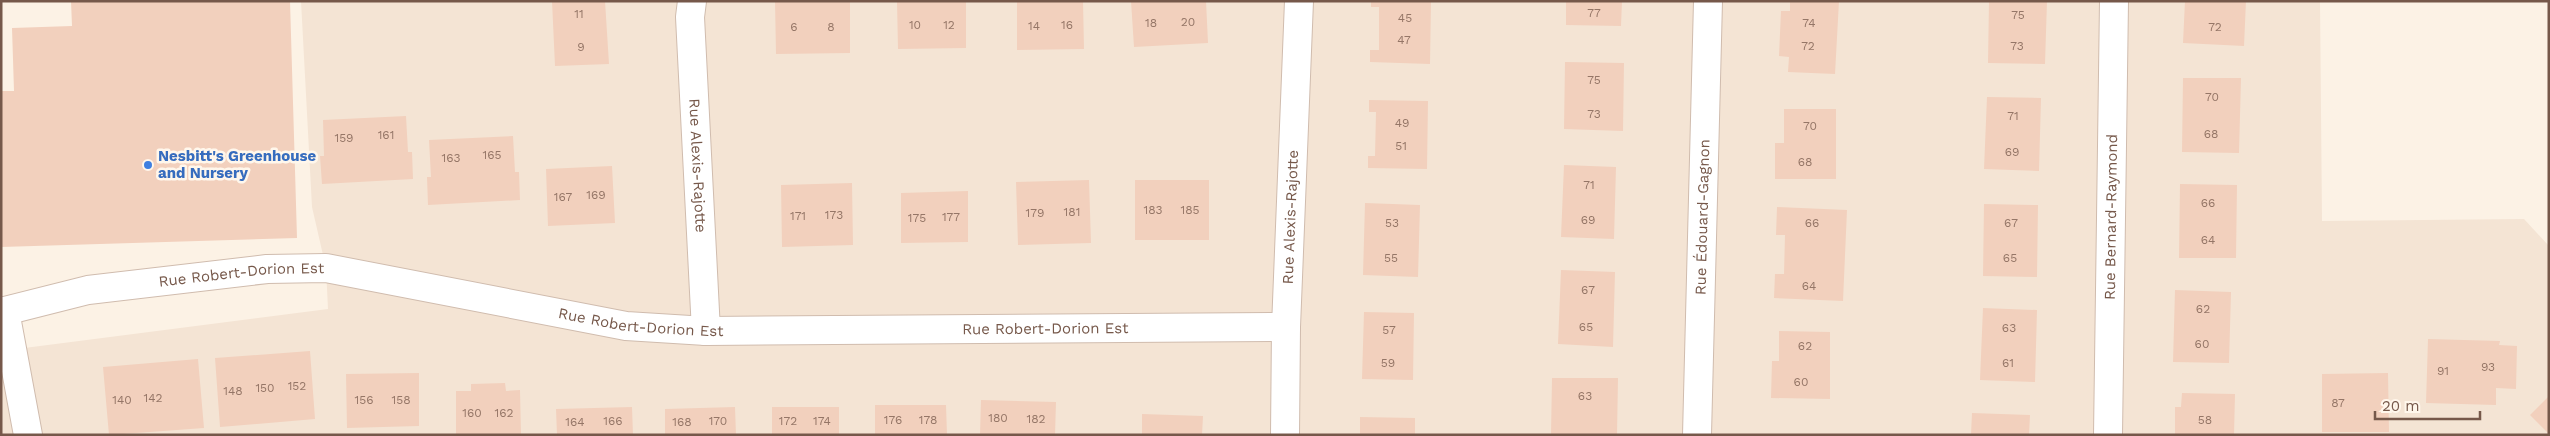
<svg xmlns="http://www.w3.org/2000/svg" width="2550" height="436" font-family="'Work Sans',sans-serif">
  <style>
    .residential { fill: #f4e4d4 }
    .building { fill: #f2d0bd }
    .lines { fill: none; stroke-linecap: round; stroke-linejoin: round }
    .minor-casing { stroke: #d0bcae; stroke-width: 30 }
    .minor { stroke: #fff; stroke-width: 28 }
    .shop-dot { fill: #3f7fe0; stroke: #fff7ec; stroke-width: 2 }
    .labels { text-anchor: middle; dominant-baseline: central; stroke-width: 5; stroke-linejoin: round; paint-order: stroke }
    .number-label { font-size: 12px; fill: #957667 }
    .shop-label { font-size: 15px; font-weight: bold; fill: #366cbe; stroke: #fff7ec; text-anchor: start }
    .street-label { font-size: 15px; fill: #76584a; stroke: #fff7ec }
  </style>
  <rect width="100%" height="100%" fill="#fcf2e5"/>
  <path class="residential" d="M301 1H2320L2322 221 2524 219 2549 246V435H1V351L328 309 326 268 312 207Z"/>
  <path class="building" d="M71 1H290L297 238 1 247V91H14L12 28 72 26Z
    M552 1H605L609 64 555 66Z
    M775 1H850V53L776 54Z
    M897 1H966V48L898 49Z
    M1017 1H1083L1084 49 1017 50Z
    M1131 1H1206L1208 43 1134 47Z
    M1371 1H1431L1430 64 1370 62V50H1379V7H1371Z
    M1566 1H1622L1621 26 1566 25Z
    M1790 1H1839L1835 74 1788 72 1789 57 1779 56 1781 11H1790Z
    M1989 1H2047L2045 64 1988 63Z
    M2185 1H2246L2244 46 2183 43Z
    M1565 62 1624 63 1623 131 1564 129Z
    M2183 78H2241L2239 153 2182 152Z
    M1987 97 2041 98 2039 171 1984 169Z
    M1369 100 1428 101 1427 169 1368 168V156H1375L1376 112H1369Z
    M1784 109H1836V179H1775V143H1784Z
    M406 116 408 152H412L413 179 322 184 320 156H324L323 120Z
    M513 136 515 172H519L520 200 428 205 427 177H431L429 140Z
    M1564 165 1616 167 1614 239 1561 237Z
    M612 166 615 223 548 226 546 169Z
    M1089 180 1091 243 1018 245 1016 182Z
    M1135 180H1209V240H1135Z
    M852 183 853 245 782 247 781 185Z
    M2180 184 2237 185 2236 258H2179Z
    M968 191V242L901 243V193Z
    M1365 203 1420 205 1418 277 1363 275Z
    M1984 204 2038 205 2037 277 1983 276Z
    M1777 207 1847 210 1843 301 1774 298 1775 274H1784L1785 235H1776Z
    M1561 270 1615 272 1613 347 1558 344Z
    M2175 290 2231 292 2229 363 2173 362Z
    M1983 308 2037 310 2035 382 1980 380Z
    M1364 312 1414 313 1413 380 1362 379Z
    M1779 331 1830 332V399L1771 398 1772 361H1779Z
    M2428 339 2500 341 2499 345 2517 346 2516 389 2496 388V405L2426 403Z
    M310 351 315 419 220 427 215 358Z
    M198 359 204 428 109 435 103 367Z
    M419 373V426L347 428 346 374Z
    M2388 373 2389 432H2322V374Z
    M1552 378H1618L1617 435H1551Z
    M505 383 506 391 520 390 521 435H456V391H471V384Z
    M2182 393 2235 394 2234 435H2175V407H2181Z
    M2549 396V434L2530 415Z
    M981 400 1056 402 1055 435H980Z
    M875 405H946L947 435H875Z
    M632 407 633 435H557L556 409Z
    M735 407 736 435H665V409Z
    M772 407H839V435H772Z
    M1972 413 2030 415 2029 435H1971Z
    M1142 414 1203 416 1202 435H1142Z
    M1360 417 1415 418V435H1360Z"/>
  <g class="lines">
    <g class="minor-casing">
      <g id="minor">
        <path id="s1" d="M692 1 690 17 706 331"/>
        <path d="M5 311 28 435"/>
        <path id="s2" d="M1 312 88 290 267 269 326 268 626 326 706 331 1286 327"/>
        <path id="s3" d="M1285 435 1286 327 1299 1"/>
        <path id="s4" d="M1697 435 1708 1"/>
        <path id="s5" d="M2108 435 2114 1"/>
      </g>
    </g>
    <use href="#minor" class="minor"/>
  </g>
  <circle class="shop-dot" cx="148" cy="165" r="5"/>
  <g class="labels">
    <g class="number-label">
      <text x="1594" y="13">77</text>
      <text x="579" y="14">11</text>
      <text x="2018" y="15">75</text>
      <text x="1405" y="18">45</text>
      <text x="1188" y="22">20</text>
      <text x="1151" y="23">18</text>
      <text x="1809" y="23">74</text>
      <text x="915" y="25">10</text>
      <text x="949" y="25">12</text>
      <text x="1067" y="25">16</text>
      <text x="1034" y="26">14</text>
      <text x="794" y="27">6</text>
      <text x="831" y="27">8</text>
      <text x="2215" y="27">72</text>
      <text x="1404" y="40">47</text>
      <text x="1808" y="46">72</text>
      <text x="2017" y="46">73</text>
      <text x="581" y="47">9</text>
      <text x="1594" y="80">75</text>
      <text x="2212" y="97">70</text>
      <text x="1594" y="114">73</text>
      <text x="2013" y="116">71</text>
      <text x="1402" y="123">49</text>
      <text x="1810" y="126">70</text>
      <text x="2211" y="134">68</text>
      <text x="386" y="135">161</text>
      <text x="344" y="138">159</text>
      <text x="1401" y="146">51</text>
      <text x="2012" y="152">69</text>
      <text x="492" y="155">165</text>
      <text x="451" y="158">163</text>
      <text x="1805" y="162">68</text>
      <text x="1589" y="185">71</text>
      <text x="596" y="195">169</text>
      <text x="563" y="197">167</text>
      <text x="2208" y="203">66</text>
      <text x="1153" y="210">183</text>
      <text x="1190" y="210">185</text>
      <text x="1072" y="212">181</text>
      <text x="1035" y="213">179</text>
      <text x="834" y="215">173</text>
      <text x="798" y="216">171</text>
      <text x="951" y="217">177</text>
      <text x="917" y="218">175</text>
      <text x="1588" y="220">69</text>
      <text x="1392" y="223">53</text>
      <text x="1812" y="223">66</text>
      <text x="2011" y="223">67</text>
      <text x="2208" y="240">64</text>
      <text x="1391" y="258">55</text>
      <text x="2010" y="258">65</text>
      <text x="1809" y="286">64</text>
      <text x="1588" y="290">67</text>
      <text x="2203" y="309">62</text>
      <text x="1586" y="327">65</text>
      <text x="2009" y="328">63</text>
      <text x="1389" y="330">57</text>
      <text x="2202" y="344">60</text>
      <text x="1805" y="346">62</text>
      <text x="1388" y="363">59</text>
      <text x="2008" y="363">61</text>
      <text x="2488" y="367">93</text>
      <text x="2443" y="371">91</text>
      <text x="1801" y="382">60</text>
      <text x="297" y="386">152</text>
      <text x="265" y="388">150</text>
      <text x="233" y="391">148</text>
      <text x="1585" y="396">63</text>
      <text x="153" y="398">142</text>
      <text x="122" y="400">140</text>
      <text x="364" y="400">156</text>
      <text x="401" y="400">158</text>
      <text x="2338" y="403">87</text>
      <text x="472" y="413">160</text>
      <text x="504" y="413">162</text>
      <text x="998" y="418">180</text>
      <text x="1036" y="419">182</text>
      <text x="893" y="420">176</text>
      <text x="928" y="420">178</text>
      <text x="2205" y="420">58</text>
      <text x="613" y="421">166</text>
      <text x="718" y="421">170</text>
      <text x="788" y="421">172</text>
      <text x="822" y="421">174</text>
      <text x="575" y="422">164</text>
      <text x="682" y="422">168</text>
    </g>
    <g class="shop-label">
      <text x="158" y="156">Nesbitt's Greenhouse<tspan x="158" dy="17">and Nursery</tspan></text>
    </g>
    <g class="street-label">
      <text stroke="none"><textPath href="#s1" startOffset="165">Rue Alexis-Rajotte</textPath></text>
      <text stroke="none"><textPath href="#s3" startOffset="218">Rue Alexis-Rajotte</textPath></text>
      <text stroke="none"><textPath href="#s4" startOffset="218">Rue Édouard-Gagnon</textPath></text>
      <text stroke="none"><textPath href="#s5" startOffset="218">Rue Bernard-Raymond</textPath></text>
      <text stroke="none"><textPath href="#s2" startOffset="244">Rue Robert-Dorion Est</textPath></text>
      <text stroke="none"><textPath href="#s2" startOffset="649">Rue Robert-Dorion Est</textPath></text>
      <text stroke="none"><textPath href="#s2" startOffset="1054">Rue Robert-Dorion Est</textPath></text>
    </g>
  </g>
  <rect width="2550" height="436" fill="none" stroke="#76584a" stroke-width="5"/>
  <path d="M2375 411v8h105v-8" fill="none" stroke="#76584a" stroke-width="2.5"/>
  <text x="2382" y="411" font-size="15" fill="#76584a" stroke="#fff7ec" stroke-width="4" paint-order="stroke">20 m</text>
</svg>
